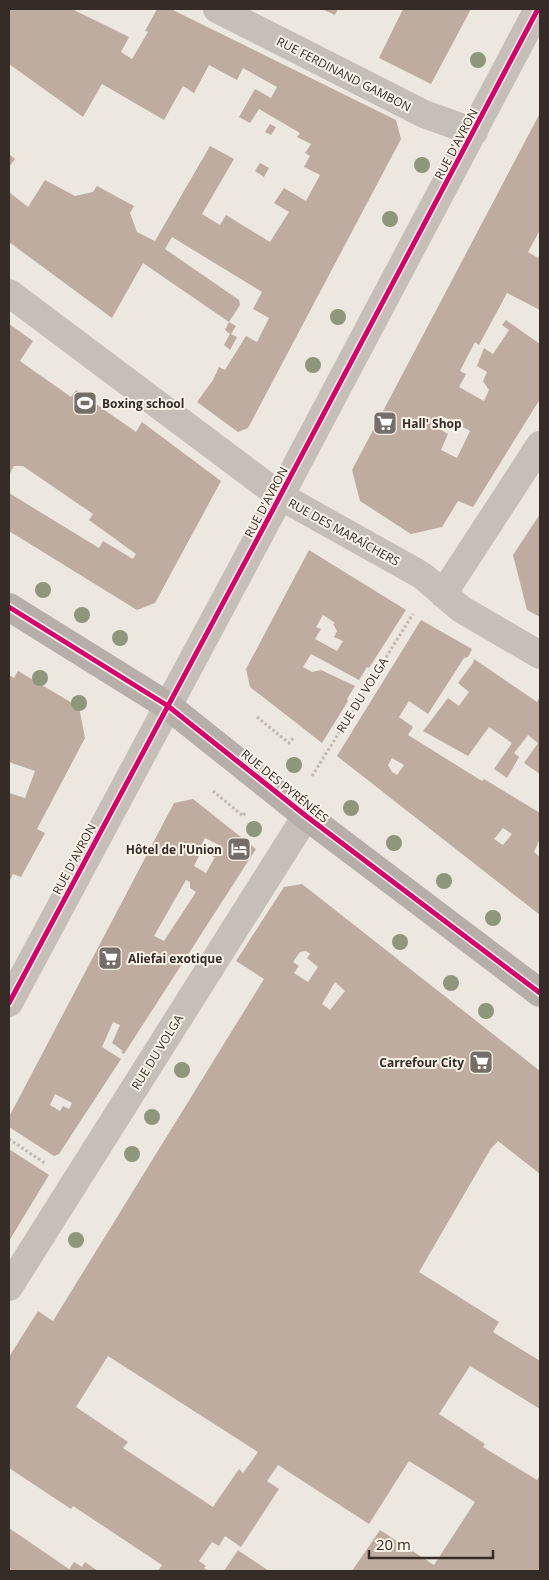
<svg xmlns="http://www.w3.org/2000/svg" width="549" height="1580" font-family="'Open Sans',sans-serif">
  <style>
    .building { fill: #bfaca1; fill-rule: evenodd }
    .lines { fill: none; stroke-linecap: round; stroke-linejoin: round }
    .path { stroke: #bdb7b1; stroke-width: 3; stroke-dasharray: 2.5 2.5; stroke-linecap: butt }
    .minor { stroke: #c5bfb8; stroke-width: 28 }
    .tertiary { stroke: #c5bfb8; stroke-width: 28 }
    .secondary { stroke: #b6afa9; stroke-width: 28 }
    .cycleway-casing { stroke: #f9f2e6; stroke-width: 8 }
    .cycleway { stroke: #d6006c; stroke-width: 5 }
    .tree { fill: #8e967c }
    .labels { text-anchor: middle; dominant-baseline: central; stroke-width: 4; stroke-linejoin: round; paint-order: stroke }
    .street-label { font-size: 12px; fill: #352c27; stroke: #f9f2e6 }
    .poi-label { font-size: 12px; font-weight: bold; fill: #352c27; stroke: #f9f2e6; text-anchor: start }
  </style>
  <rect width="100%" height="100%" fill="#ece7df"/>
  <path class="building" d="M9 9H72L129 37 121 52 132 59 148 32 145 31 157 9H171L396 120 401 139 248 428 238 432 197 402 213 380 219 367 225 370 246 336 257 342 269 318 253 309 262 292 172 237 165 249 239 300 240 305 229 322 143 263 112 318 9 242V192L28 207 45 180 75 196 93 192 97 186 134 206 130 213 137 232 155 241 210 146 234 159 202 214 220 225 226 215 270 242 289 212 274 203 284 188 306 201 320 175 304 167 310 156 305 153 311 144 297 137 300 133 259 109 250 123 239 117 255 89 271 98 277 87 243 68 237 80 209 65 194 93 183 86 164 120 102 84 83 117 9 64Z
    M322 9H338L335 15Z
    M403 9H471L431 84 379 58Z
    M540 113V230L528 252 538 258 540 253V310L507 293 479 345 475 342 460 371 466 374 459 387 484 401 489 390 483 381 487 372 477 366 484 348 493 354 509 330 502 325 506 320 540 344V399L473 507 458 501 442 527 411 534 360 501 352 470ZM444 417 470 431 457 458 441 450 448 434 433 425 436 419 441 422Z
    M270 124 276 127 271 135 265 132Z
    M9 154 15 159 9 167Z
    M260 163 269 168 264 177 255 171Z
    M229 322 236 326 231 334 237 337 230 350 224 345 230 334 225 330Z
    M9 324 33 341 20 361 71 397 76 390 136 432 142 422 221 481 155 603 137 610 9 531V493L99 548 103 541 133 559 136 554 89 520 93 514 23 466H14L9 475Z
    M540 514V617L527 610 513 555Z
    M309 550 406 610 369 668 367 667 359 680 311 654 303 667 312 672 321 670 355 686 347 699 348 701 322 743 250 687 246 669ZM323 615 335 623 333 624 337 631 334 637 343 641 337 651 315 639 321 629 316 627Z
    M421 620 472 649 468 657 464 658 428 714 409 701 399 717 413 727 408 735 482 781 484 779 540 813V843L539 841 534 852 540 857V915L337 756ZM392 758 404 765 397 775 392 772 388 765ZM503 828 512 834 503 845 494 839Z
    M474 659 537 702 540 696V774L524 763 538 743 528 735 514 753 519 757 507 778 494 769 512 743 489 727 468 756 423 731 448 698 459 706 469 692 458 683 473 663Z
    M18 671 79 707 85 738 37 829 45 833 21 877 13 874 9 882V793L25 798 35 771 9 762V675L14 678Z
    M193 799 256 849 124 1054 121 1052 123 1051 112 1043 120 1025 113 1022 102 1047 121 1059 59 1154 54 1156 9 1127V1117L174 803ZM205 838 219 845 213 857H215L206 873 194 866 202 850 200 849ZM186 880 190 882V888L196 892 164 941 154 936ZM55 1094 72 1103 69 1109 63 1106 60 1111 50 1105Z
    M302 884 540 1071V1174L498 1141 490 1150 419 1272 499 1322 493 1332 540 1361V1409L470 1366 439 1414 485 1444 483 1447 537 1480 540 1474V1571H352L380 1530 434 1565 475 1502 409 1461 369 1524 278 1465 267 1481 279 1489 241 1547 225 1536 219 1546 212 1542 199 1561 206 1566 204 1568 209 1571H158L162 1565 73 1506 71 1509 9 1468V1357L38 1311 53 1321 151 1162 264 979 236 961 284 887ZM306 951 310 954 307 958 318 967 308 982 294 973 299 966 293 962 300 952ZM335 982 345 991 330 1010 322 1004ZM108 1356 258 1452 243 1473 239 1469 213 1507 123 1448 128 1442 76 1407Z
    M9 1149 49 1175 9 1241Z
    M9 1528 69 1569 74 1562 82 1567 85 1562 98 1571H9Z
    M238 1550 239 1551 269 1571H224Z"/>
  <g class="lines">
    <path class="path" d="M9 655H10
      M257 717 289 743 294 737
      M312 776 413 614
      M213 791 243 816 245 813
      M9 1139 46 1164"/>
    <path class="minor" d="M217 9 424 114 474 132
      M9 293 280 496 416 572 424 577 461 609 540 655
      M443 594 540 445
      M9 1287 306 816"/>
    <path class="tertiary" d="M9 1003 260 534 538 9"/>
    <path class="secondary" d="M9 607 168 706 306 816 540 993"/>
    <g class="cycleway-casing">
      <path id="cycleway" d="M9 607 168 706 306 816 540 993
        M9 1003 260 534 538 9"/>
    </g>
    <use href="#cycleway" class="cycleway"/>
  </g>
  <g class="tree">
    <circle cx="478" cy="60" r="8"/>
    <circle cx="422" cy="165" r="8"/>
    <circle cx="390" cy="219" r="8"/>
    <circle cx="338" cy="317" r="8"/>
    <circle cx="313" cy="365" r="8"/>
    <circle cx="43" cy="590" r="8"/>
    <circle cx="82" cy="615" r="8"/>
    <circle cx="120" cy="638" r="8"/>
    <circle cx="40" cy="678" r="8"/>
    <circle cx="79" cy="703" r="8"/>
    <circle cx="294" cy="765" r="8"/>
    <circle cx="351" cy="808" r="8"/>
    <circle cx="254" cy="829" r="8"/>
    <circle cx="394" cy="843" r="8"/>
    <circle cx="444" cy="881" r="8"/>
    <circle cx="493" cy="918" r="8"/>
    <circle cx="400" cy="942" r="8"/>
    <circle cx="451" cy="983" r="8"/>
    <circle cx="486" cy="1011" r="8"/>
    <circle cx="182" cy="1070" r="8"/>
    <circle cx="152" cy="1117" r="8"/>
    <circle cx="132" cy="1154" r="8"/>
    <circle cx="76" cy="1240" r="8"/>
  </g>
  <defs>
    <g id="stadium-square" transform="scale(1.25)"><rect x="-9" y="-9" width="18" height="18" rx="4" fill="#756d67" stroke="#f9f2e6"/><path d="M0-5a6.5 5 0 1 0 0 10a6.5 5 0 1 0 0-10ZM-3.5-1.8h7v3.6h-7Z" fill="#fff"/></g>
    <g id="supermarket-square" transform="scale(1.25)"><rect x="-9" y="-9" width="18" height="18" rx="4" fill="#756d67" stroke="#f9f2e6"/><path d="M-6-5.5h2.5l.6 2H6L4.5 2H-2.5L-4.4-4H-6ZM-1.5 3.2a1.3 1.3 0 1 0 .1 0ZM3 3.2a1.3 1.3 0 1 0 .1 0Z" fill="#fff"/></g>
    <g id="hotel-square" transform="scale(1.25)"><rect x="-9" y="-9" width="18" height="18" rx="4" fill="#756d67" stroke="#f9f2e6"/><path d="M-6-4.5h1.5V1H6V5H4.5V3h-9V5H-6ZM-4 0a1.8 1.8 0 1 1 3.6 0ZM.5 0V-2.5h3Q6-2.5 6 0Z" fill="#fff"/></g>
  </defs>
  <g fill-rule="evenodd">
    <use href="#stadium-square" x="85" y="403"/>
    <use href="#supermarket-square" x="385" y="423"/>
    <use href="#hotel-square" x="239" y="849"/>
    <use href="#supermarket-square" x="110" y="958"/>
    <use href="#supermarket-square" x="481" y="1062"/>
  </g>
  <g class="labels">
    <g class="street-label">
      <text transform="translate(344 74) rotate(27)">RUE FERDINAND GAMBON</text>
      <text transform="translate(456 144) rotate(-62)">RUE D'AVRON</text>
      <text transform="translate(266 502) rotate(-62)">RUE D'AVRON</text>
      <text transform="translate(344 532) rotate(29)">RUE DES MARAÎCHERS</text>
      <text transform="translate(362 695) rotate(-58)">RUE DU VOLGA</text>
      <text transform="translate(285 786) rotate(39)">RUE DES PYRÉNÉES</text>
      <text transform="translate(74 859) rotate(-62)">RUE D'AVRON</text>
      <text transform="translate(157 1052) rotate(-58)">RUE DU VOLGA</text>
    </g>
    <g class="poi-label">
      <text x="102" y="403">Boxing school</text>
      <text x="402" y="423">Hall' Shop</text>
      <text x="222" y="849" text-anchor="end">Hôtel de l'Union</text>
      <text x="128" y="958">Aliefai exotique</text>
      <text x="464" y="1062" text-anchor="end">Carrefour City</text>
    </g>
  </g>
  <rect width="549" height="1580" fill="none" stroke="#352c27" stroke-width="20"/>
  <path d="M369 1550v8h124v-8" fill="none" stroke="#352c27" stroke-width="2.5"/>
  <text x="376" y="1550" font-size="15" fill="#352c27" stroke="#f9f2e6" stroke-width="4" paint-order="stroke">20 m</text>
</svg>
